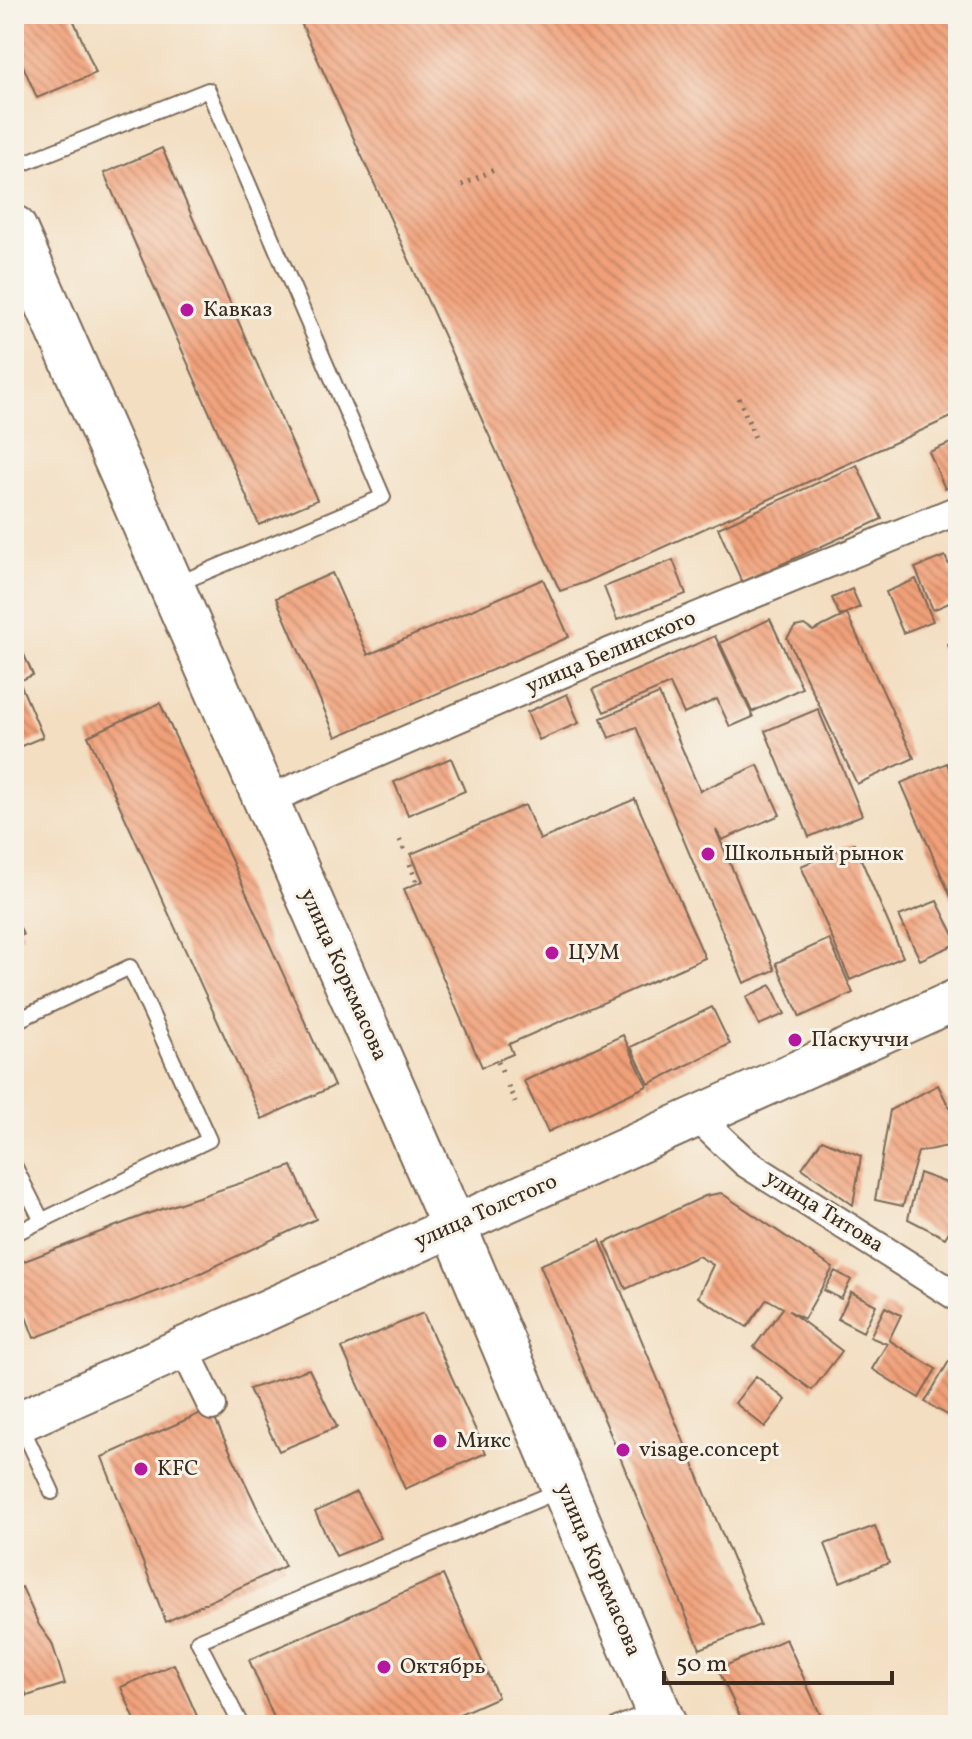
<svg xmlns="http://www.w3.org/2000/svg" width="972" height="1739" font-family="Vollkorn,serif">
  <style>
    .building { fill: url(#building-back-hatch) }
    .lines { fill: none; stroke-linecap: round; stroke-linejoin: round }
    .service-casing { stroke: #7b6957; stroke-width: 18 }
    .minor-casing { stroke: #7b6957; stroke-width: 32 }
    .secondary-casing { stroke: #7b6957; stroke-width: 44 }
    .primary-casing { stroke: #7b6957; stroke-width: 48 }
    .path { stroke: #7b6957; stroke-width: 5; stroke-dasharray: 2 6; stroke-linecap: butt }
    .service { stroke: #fff; stroke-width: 14 }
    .minor { stroke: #fff; stroke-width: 28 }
    .secondary { stroke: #fff; stroke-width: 40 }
    .primary { stroke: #fff; stroke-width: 44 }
    .poi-dot { fill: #b5179e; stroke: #f7f3e8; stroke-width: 3 }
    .labels { text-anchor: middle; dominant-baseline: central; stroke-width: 6; stroke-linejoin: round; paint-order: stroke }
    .poi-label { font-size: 22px; fill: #3b2a1e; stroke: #f7f3e8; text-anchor: start }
    .street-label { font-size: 22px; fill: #3b2a1e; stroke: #f7f3e8 }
  </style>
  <defs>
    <pattern id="building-back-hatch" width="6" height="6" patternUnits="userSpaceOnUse" patternTransform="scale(2)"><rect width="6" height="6" fill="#f1a079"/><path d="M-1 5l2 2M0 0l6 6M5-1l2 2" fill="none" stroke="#c48363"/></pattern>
  </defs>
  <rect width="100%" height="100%" fill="#f7f3e8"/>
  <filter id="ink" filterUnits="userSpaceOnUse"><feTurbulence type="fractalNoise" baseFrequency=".0125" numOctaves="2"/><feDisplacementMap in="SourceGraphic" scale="16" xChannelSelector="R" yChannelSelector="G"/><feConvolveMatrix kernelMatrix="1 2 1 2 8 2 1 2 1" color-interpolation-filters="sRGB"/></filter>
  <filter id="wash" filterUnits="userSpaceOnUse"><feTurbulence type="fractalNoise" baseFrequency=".006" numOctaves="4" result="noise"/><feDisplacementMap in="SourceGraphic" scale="32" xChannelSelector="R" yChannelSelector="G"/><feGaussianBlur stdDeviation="1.8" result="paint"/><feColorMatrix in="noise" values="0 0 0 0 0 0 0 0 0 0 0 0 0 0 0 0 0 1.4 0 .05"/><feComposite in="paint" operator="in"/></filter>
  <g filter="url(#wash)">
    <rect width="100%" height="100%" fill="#f3dec1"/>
    <g id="blocks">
      <path class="building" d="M14 14H71L96 73 37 98 14 45Z
        M297 14H958V414L586 582 560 591Z
        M162 148 317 500 259 525 104 173Z
        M958 440V483L945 489 929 452Z
        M857 465 882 519 742 582 718 528Z
        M945 556 958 585V599L933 610 915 568Z
        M673 560 686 594 617 620 604 587Z
        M332 573 368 655 543 579 569 637 336 737 276 598Z
        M916 579 933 621 903 633 886 592Z
        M852 589 860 607 840 616 832 598Z
        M847 614 914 758 857 784 787 638 795 627 800 626 804 625 813 631Z
        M770 619 802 688 752 712 720 643Z
        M14 632 33 675 19 681 43 737 14 749Z
        M715 636 753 717 730 727 717 699 684 714 670 684 604 712 593 689Z
        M958 641V670L948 645Z
        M567 694 579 723 539 740 527 712Z
        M659 694 700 791 758 765 780 815 722 840 716 830 775 970 744 983 636 727 609 738 601 718Z
        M160 703 334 1086 262 1119 88 736Z
        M818 709 862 815 809 837 765 731Z
        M451 758 465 791 408 815 394 782Z
        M947 763 958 789V913L901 783Z
        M635 799 705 958 509 1044 513 1054 482 1067 404 889 423 881 411 854 525 805 540 840Z
        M854 843 903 957 850 980 801 866Z
        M937 901 958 943 920 960 899 916Z
        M14 915 23 935 14 938Z
        M829 939 853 993 800 1017 776 963Z
        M771 985 785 1014 759 1025 746 997Z
        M712 1007 730 1044 649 1084 631 1047Z
        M623 1035 647 1086 548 1132 524 1081Z
        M938 1085 949 1107 958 1102V1144L918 1152 903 1206 875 1200 890 1110Z
        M822 1140 861 1156 853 1205 802 1168Z
        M292 1166 316 1219 177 1284 34 1338 14 1285V1265L150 1213Z
        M919 1173 958 1187V1217L945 1238 908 1219Z
        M721 1193 833 1268 804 1319 789 1311 842 1351 812 1390 754 1347 783 1308 767 1299 747 1327 698 1297 713 1265 698 1256 626 1289 605 1243 705 1196Z
        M600 1240 760 1625 700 1649 540 1265Z
        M835 1271 851 1280 841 1299 824 1290Z
        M851 1292 876 1305 863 1332 838 1319Z
        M885 1307 901 1315 889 1340 936 1369 919 1398 872 1369 887 1344 870 1337Z
        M423 1313 486 1453 405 1489 342 1348Z
        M949 1361 958 1366V1421L925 1402Z
        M309 1369 337 1427 279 1451 249 1389Z
        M756 1376 786 1400 765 1427 735 1403Z
        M210 1409 285 1566 166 1622 102 1457Z
        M356 1492 381 1538 336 1556 315 1512Z
        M875 1526 889 1563 840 1582 825 1544Z
        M443 1575 498 1697 435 1725H277L249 1660Z
        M22 1587 39 1625 52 1643 65 1684 27 1696 14 1666V1591Z
        M786 1639 825 1725H744L718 1669Z
        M174 1664 201 1725H137L121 1687Z"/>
    </g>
  </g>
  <g filter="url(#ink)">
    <use href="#blocks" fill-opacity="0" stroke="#7b6957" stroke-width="2"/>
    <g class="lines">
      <g class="service-casing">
        <path id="service" d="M14 167 208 90 383 497 177 584
          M14 1022 130 967 209 1140 14 1234
          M14 1165 42 1221
          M20 1423 52 1492
          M241 1725 198 1641 561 1490
          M616 1725 653 1710"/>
      </g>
      <g class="minor-casing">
        <path id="minor" d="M265 799 272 798 611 652 958 510
          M697 1117 746 1163 958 1297
          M184 1348 212 1406"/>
      </g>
      <g class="secondary-casing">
        <path id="secondary" d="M14 1424 958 999"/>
      </g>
      <g class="primary-casing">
        <path id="primary" d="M14 228 454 1227 664 1725"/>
      </g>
      <path class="path" d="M826 18 835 14
        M462 185 498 168
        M739 398 756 440
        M400 840 406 854
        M410 864 417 883
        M498 1062 504 1076
        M508 1086 516 1104"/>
      <use href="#service" class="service"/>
      <use href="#minor" class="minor"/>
      <use href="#secondary" class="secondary"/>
      <use href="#primary" class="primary"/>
    </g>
  </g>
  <g class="poi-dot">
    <circle cx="187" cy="310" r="8"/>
    <circle cx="708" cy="854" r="8"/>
    <circle cx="552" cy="953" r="8"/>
    <circle cx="795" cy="1040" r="8"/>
    <circle cx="440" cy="1441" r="8"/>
    <circle cx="623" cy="1450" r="8"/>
    <circle cx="141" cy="1469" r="8"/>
    <circle cx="384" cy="1667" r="8"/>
  </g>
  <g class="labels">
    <g class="poi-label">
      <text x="203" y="310">Кавказ</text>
      <text x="724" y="854">Школьный рынок</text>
      <text x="568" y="953">ЦУМ</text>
      <text x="811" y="1040">Паскуччи</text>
      <text x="456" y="1441">Микс</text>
      <text x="639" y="1450">visage.concept</text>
      <text x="157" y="1469">KFC</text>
      <text x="400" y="1667">Октябрь</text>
    </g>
    <g class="street-label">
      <text transform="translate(611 653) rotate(-23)">улица Белинского</text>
      <text transform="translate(343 975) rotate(66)">улица Коркмасова</text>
      <text transform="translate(486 1212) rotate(-24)">улица Толстого</text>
      <text transform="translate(824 1212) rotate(32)">улица Титова</text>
      <text transform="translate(598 1570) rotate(67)">улица Коркмасова</text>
    </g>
  </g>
  <rect width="972" height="1739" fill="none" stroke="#f7f3e8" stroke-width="48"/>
  <path d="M664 1671v12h228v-12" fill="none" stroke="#3b2a1e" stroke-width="4"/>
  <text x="676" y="1671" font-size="24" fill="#3b2a1e" stroke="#f7f3e8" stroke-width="6" paint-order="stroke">50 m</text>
</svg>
